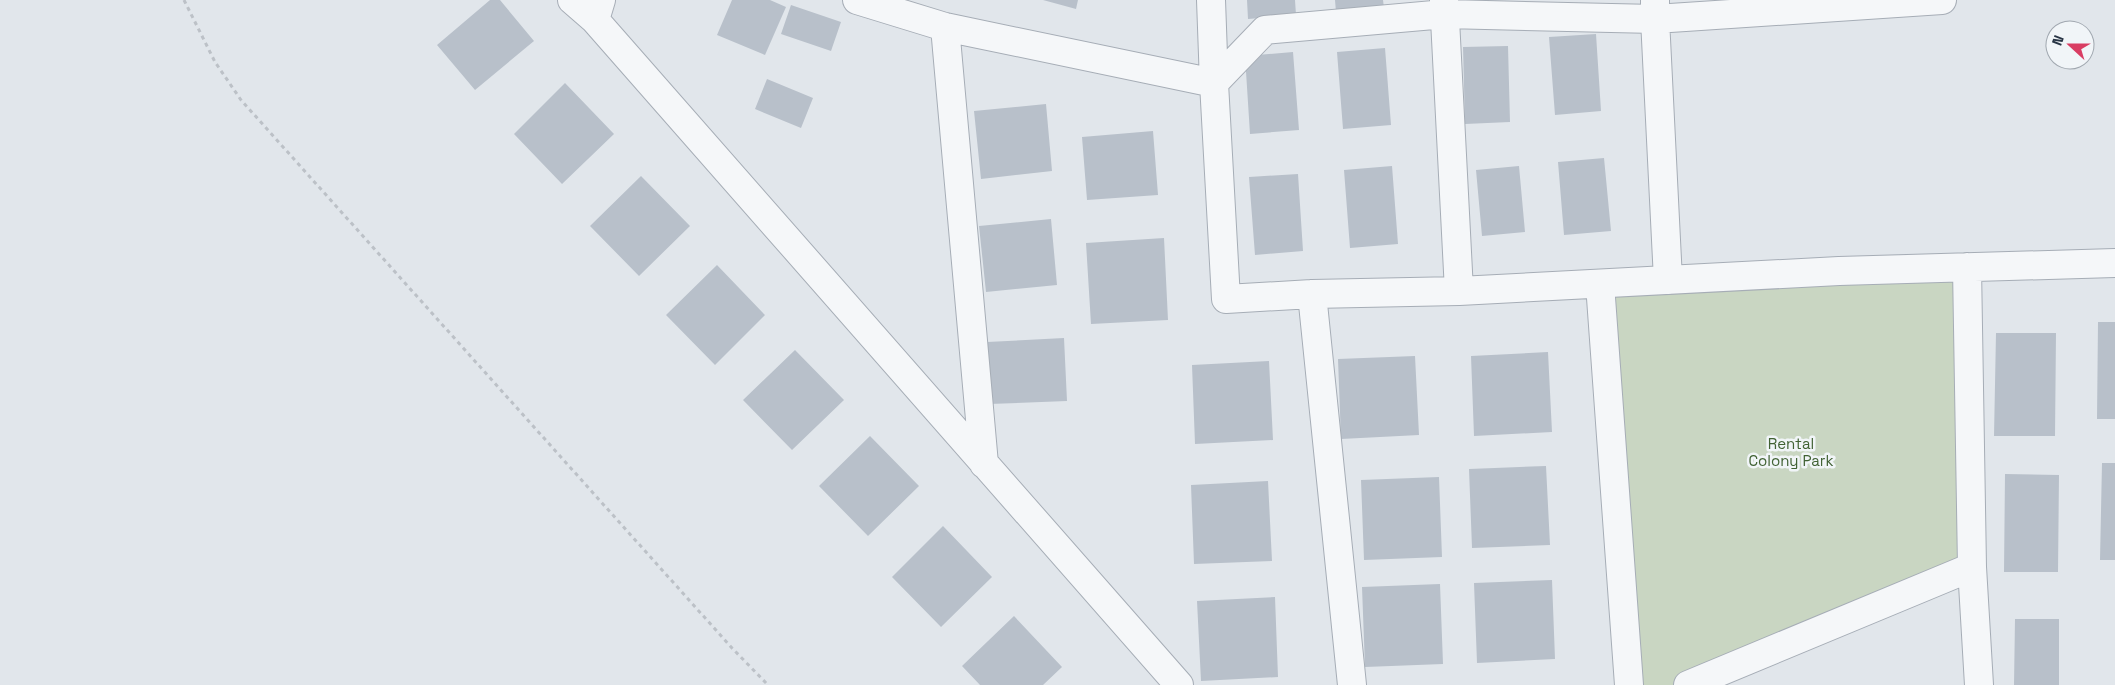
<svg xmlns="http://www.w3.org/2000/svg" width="2115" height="685" font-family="'Space Grotesk',sans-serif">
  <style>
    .green { fill: #c9d6c2 }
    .building { fill: #b8c0ca }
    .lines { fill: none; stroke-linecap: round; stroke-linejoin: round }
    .street-casing { stroke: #a6adb6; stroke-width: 30 }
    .path { stroke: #bcc1c7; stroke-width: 3; stroke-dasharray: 4 4; stroke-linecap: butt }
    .street { stroke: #f5f7f9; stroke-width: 28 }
    .labels { text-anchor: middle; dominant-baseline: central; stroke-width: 5; stroke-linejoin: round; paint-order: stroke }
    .park-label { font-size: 15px; fill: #416234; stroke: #f1f5f8 }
  </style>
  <rect width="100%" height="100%" fill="#e1e6eb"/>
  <path class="green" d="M1967 267 1972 567 1688 685H1629L1600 284Z"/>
  <path class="building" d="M490 0H500L534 41 475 90 437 45Z
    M732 0H770L786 7 765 55 717 35Z
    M1043 0H1078L1076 9Z
    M1247 0H1295L1296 15 1248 19Z
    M1335 0H1383L1384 8 1336 12Z
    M791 5 841 22 831 51 781 34Z
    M1596 34 1601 111 1555 115 1549 37Z
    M1508 46 1510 122 1465 124 1463 47Z
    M1385 48 1391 125 1343 129 1337 52Z
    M1293 52 1299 130 1250 134 1245 56Z
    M767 79 813 98 801 128 755 109Z
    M565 83 614 134 562 184 514 134Z
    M1046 104 1052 171 981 179 974 111Z
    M1153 131 1158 195 1087 200 1082 137Z
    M1604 158 1611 231 1564 235 1558 162Z
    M1392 166 1398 244 1350 248 1344 170Z
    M1519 166 1525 232 1482 236 1476 170Z
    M1298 174 1303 251 1255 255 1249 177Z
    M641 176 690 226 639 276 590 226Z
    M1051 219 1057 285 986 292 979 226Z
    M1164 238 1168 320 1091 324 1086 243Z
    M717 265 765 315 715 365 666 315Z
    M2098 322H2115V419H2097Z
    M1996 333H2056L2055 436H1994Z
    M1064 338 1067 401 989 404 987 342Z
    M795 350 844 400 792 450 743 400Z
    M1548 352 1552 432 1474 436 1471 356Z
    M1415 356 1419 435 1341 439 1338 359Z
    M1269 361 1273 440 1195 444 1192 365Z
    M870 436 919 486 868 536 819 486Z
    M2102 463H2115V560H2100Z
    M1546 466 1550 545 1472 548 1469 469Z
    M2005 474 2059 475 2058 572H2004Z
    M1439 477 1442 557 1364 560 1361 480Z
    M1268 481 1272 561 1194 564 1191 485Z
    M943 526 992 577 941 627 892 577Z
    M1552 580 1555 659 1477 663 1474 583Z
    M1440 584 1443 664 1365 667 1362 587Z
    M1275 597 1278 677 1201 681 1197 601Z
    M1014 616 1062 667 1043 685H980L962 666Z
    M2015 619H2059V685H2014Z"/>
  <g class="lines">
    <g class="street-casing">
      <path id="street" d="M572 0 595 20
        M601 0 595 20 1179 685
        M857 0 945 27 1214 83 1265 30 1445 14 1655 19 1668 280
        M1211 0 1214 83 1226 299 1312 294 1459 291 1839 271 2115 263
        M1444 0 1459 291
        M1655 1V19L1942 0
        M945 27 984 464
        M1967 267 1972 567 1979 685
        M1600 284 1629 685
        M1312 294 1352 685
        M1688 685 1972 567"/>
    </g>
    <path class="path" d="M184 0 215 62 241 100 732 648 768 685"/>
    <use href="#street" class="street"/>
  </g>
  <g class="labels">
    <g class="park-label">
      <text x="1791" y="443">Rental<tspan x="1791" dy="17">Colony Park</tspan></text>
    </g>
  </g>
  <g transform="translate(2070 45) rotate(291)"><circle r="24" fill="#f1f5f8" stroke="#a1a8b0"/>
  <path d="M0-4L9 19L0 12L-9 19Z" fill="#d93d63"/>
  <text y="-8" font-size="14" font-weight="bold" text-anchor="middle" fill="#283545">N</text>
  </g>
</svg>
